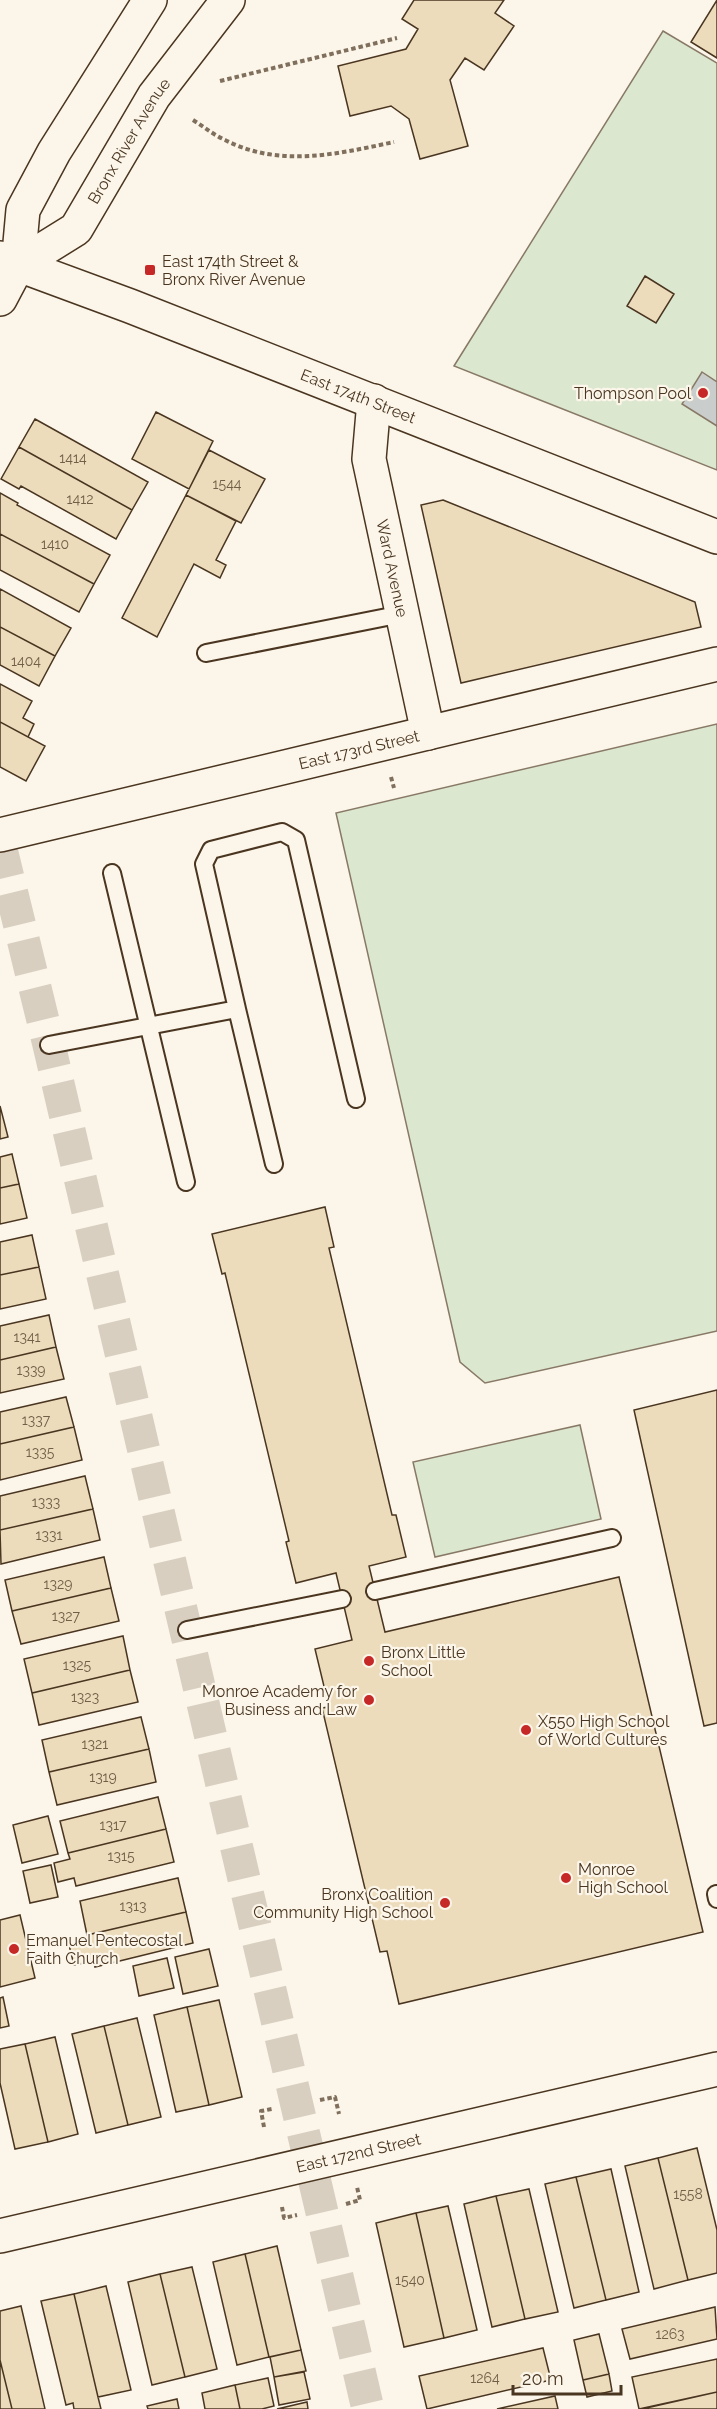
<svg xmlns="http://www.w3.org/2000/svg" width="717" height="2409" font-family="Raleway,sans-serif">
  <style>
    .green { fill: #dce7d0; stroke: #887966; stroke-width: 1.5 }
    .water { fill: #c9cecd; stroke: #887966; stroke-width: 1.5 }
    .building { fill: #ecdcbc; stroke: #4a3520; stroke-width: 1.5 }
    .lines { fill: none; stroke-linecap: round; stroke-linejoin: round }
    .street-tunnel { stroke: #d8cfc1; stroke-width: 33; stroke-dasharray: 33 16; stroke-linecap: butt }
    .lane-casing { stroke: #4a3520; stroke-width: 20 }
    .street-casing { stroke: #4a3520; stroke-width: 36 }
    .secondary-casing { stroke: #4a3520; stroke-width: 36 }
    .path { stroke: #7f6f5c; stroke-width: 4; stroke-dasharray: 4.5 3; stroke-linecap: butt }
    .lane { stroke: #fbf6e9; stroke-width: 16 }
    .street { stroke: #fbf6e9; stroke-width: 33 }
    .secondary { stroke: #fbf6e9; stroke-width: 33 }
    .poi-dot { fill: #c62828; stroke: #fbf6e9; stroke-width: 2 }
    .labels { text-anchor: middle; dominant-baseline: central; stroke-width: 4.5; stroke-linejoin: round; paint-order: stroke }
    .number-label { font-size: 14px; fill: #725f47 }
    .street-label { font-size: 16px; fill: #4a3520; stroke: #fbf6e9 }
    .poi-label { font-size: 16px; fill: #4a3520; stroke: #fbf6e9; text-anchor: start }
  </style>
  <rect width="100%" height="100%" fill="#fbf6e9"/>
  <path class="green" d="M663 31 717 63V470L454 366Z
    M717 724V1331L485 1383 460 1362 336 813Z
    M580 1425 601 1519 435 1557 413 1462Z"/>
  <path class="water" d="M702 372 717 382V426L682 404Z"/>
  <path class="building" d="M414 0H504L495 13 514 26 484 70 465 58 450 80 468 146 420 159 409 119 391 106 350 116 338 66 406 49 418 29 402 19Z
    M717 0V58L691 42Z
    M645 276 674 294 656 323 627 306Z
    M156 412 213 441 189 489 132 459Z
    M35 419 148 482 132 510 19 447Z
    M19 447 132 510 116 539 21 486 19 489 1 479Z
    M209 450 265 479 241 523 186 495Z
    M0 493 18 503 17 505 110 555 94 584 0 534Z
    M186 495 236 521 216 560 226 565 220 578 194 564 157 637 122 618Z
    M443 500 695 602 701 627 461 683 421 505Z
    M0 534 94 584 79 612 0 570Z
    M0 589 71 628 55 656 0 627Z
    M0 627 55 656 39 686 0 665Z
    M0 684 32 701 23 718 34 724 28 737 0 722Z
    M0 722 45 746 26 781 0 767Z
    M0 1106 8 1137 0 1139Z
    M12 1154 19 1184 0 1188V1157Z
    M19 1184 27 1218 0 1224V1188Z
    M325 1207 334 1247 329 1248 392 1515H396L406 1557 369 1566 385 1632 619 1577 703 1932 399 2004 387 1951 380 1952 322 1708 329 1707 315 1649 352 1640 336 1573 296 1583 286 1542 289 1541 225 1273 222 1274 212 1234Z
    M32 1235 39 1267 0 1275V1242Z
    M39 1267 46 1299 0 1309V1275Z
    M49 1315 56 1347 0 1360V1326Z
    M56 1347 64 1379 0 1393V1360Z
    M717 1390V1723L704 1726 634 1410Z
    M66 1397 74 1427 0 1444V1412Z
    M74 1427 82 1460 0 1480V1444Z
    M85 1476 93 1509 0 1530V1496Z
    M93 1509 100 1540 1 1564 0 1530Z
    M104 1557 111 1588 12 1611 5 1580Z
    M111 1588 119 1621 21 1644 12 1611Z
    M123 1636 130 1670 32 1693 24 1659Z
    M130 1670 138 1702 39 1725 32 1693Z
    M141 1717 149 1749 49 1772 42 1740Z
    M149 1749 156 1782 57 1805 49 1772Z
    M158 1797 166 1829 68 1853 60 1821Z
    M48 1816 58 1854 22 1863 13 1825Z
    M166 1829 174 1862 76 1886 74 1878 58 1882 54 1863 70 1859 68 1853Z
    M51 1865 58 1897 30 1903 23 1871Z
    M178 1878 186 1912 87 1935 80 1901Z
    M186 1912 193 1943 95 1967 94 1961 74 1965 69 1945 89 1940 87 1935Z
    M20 1915 35 1978 0 1987V1920Z
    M209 1949 218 1986 183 1994 175 1957Z
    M167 1958 174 1988 139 1996 133 1966Z
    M3 1997 9 2026 0 2028V1998Z
    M219 2000 242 2097 209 2105 187 2007Z
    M187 2007 209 2105 176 2112 154 2015Z
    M137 2018 161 2117 128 2125 104 2026Z
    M104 2026 128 2125 96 2133 72 2034Z
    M55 2037 78 2134 48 2142 25 2044Z
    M25 2044 48 2142 15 2149 0 2083V2049Z
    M697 2148 717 2230V2273L688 2280 658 2158Z
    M658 2158 688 2280 654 2289 625 2166Z
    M611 2169 639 2292 606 2300 576 2177Z
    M576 2177 606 2300 574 2308 545 2184Z
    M529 2189 558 2312 525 2319 496 2196Z
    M496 2196 525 2319 492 2327 464 2204Z
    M448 2206 477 2330 444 2338 416 2213Z
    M416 2213 444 2338 404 2347 376 2223Z
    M277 2246 301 2350 269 2357 245 2254Z
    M245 2254 269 2357 237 2365 213 2262Z
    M192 2267 217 2369 185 2377 160 2274Z
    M160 2274 185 2377 152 2385 128 2282Z
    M106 2286 131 2390 98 2397 74 2294Z
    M74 2294 98 2397 101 2409H74L73 2403 66 2405 41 2301Z
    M21 2306 45 2409H12L0 2360V2311Z
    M715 2307 717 2339 630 2359 622 2329Z
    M599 2334 609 2374 583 2380 574 2340Z
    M543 2348 551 2380 427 2409 419 2376Z
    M301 2350 306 2371 274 2377 270 2357Z
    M717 2359V2392L639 2409 632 2377Z
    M0 2360 12 2409H0Z
    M304 2372 310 2399 279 2405 274 2377Z
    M609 2374 612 2391 587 2397 583 2380Z
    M268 2378 274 2406 262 2409H240L235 2385Z
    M235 2385 240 2409H205L202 2393Z
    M717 2392V2409H642Z
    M555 2396 558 2409H497Z
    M177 2399 179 2409H148L147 2406Z
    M307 2402 308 2409H277Z"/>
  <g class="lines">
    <path class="street-tunnel" d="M0 845 49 1045 368 2409"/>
    <g class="lane-casing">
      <path id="lane" d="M206 653 402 614
        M112 873 186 1182
        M237 1009 274 1164
        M49 1045 237 1009 204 864 211 850 282 832 296 840 356 1099
        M375 1591 612 1538
        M187 1630 342 1599
        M716 1894 717 1899"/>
    </g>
    <g class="street-casing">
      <g id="street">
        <path id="s1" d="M374 401 369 459 428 733"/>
        <path id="s2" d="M0 835 717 664"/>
      </g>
    </g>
    <g class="secondary-casing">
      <g id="secondary">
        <path id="s3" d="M0 258 130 306 717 537"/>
        <path id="s4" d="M18 265 76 229 154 96 228 0"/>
        <path d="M0 299 18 265 23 210 54 152 150 0"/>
        <path id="s5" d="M0 2236 717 2069"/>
      </g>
    </g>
    <path class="path" d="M220 81 397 38
      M193 120C204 127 214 135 225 140 280 168 337 154 394 142
      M391 777 394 788
      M320 2100 335 2097 339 2114
      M264 2127 261 2111 272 2109
      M346 2204 360 2200 357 2187
      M282 2207 284 2218 297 2215"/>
    <use href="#lane" class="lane"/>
    <use href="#street" class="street"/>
    <use href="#secondary" class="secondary"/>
  </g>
  <g class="poi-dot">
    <rect x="144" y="264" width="12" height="12" rx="3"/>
    <circle cx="703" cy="393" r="6"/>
    <circle cx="369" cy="1661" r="6"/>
    <circle cx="369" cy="1700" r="6"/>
    <circle cx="526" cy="1730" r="6"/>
    <circle cx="566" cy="1878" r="6"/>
    <circle cx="445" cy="1903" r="6"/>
    <circle cx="14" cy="1949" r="6"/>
  </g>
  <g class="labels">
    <g class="number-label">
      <text x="73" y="458">1414</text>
      <text x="227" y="484">1544</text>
      <text x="80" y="499">1412</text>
      <text x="55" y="544">1410</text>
      <text x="26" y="661">1404</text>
      <text x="27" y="1337">1341</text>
      <text x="31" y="1370">1339</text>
      <text x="36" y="1420">1337</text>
      <text x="40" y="1452">1335</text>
      <text x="46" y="1502">1333</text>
      <text x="49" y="1535">1331</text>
      <text x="58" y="1584">1329</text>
      <text x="66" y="1616">1327</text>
      <text x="77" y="1665">1325</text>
      <text x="85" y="1697">1323</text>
      <text x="95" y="1744">1321</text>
      <text x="103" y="1777">1319</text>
      <text x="113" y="1825">1317</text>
      <text x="121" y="1856">1315</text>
      <text x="133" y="1906">1313</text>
      <text x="688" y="2194">1558</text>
      <text x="410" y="2280">1540</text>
      <text x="670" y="2334">1263</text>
      <text x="485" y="2378">1264</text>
    </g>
    <g class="street-label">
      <text stroke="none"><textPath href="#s4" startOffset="171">Bronx River Avenue</textPath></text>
      <text stroke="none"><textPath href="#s3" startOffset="384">East 174th Street</textPath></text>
      <text stroke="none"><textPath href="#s1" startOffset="170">Ward Avenue</textPath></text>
      <text stroke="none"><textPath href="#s2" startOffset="369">East 173rd Street</textPath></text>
      <text stroke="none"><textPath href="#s5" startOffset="368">East 172nd Street</textPath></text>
    </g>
    <g class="poi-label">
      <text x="162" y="261">East 174th Street &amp;<tspan x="162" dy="18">Bronx River Avenue</tspan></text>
      <text x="691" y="393" text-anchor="end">Thompson Pool</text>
      <text x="381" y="1652">Bronx Little<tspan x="381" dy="18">School</tspan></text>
      <text x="357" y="1691" text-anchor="end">Monroe Academy for<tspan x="357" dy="18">Business and Law</tspan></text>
      <text x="538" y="1721">X550 High School<tspan x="538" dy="18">of World Cultures</tspan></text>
      <text x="578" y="1869">Monroe<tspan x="578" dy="18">High School</tspan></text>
      <text x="433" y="1894" text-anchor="end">Bronx Coalition<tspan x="433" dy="18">Community High School</tspan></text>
      <text x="26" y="1940">Emanuel Pentecostal<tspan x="26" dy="18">Faith Church</tspan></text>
    </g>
  </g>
  <path d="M513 2385v9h108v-9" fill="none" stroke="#4a3520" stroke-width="3"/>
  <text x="522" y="2385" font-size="18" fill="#4a3520" stroke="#fbf6e9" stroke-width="4.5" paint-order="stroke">20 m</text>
</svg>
